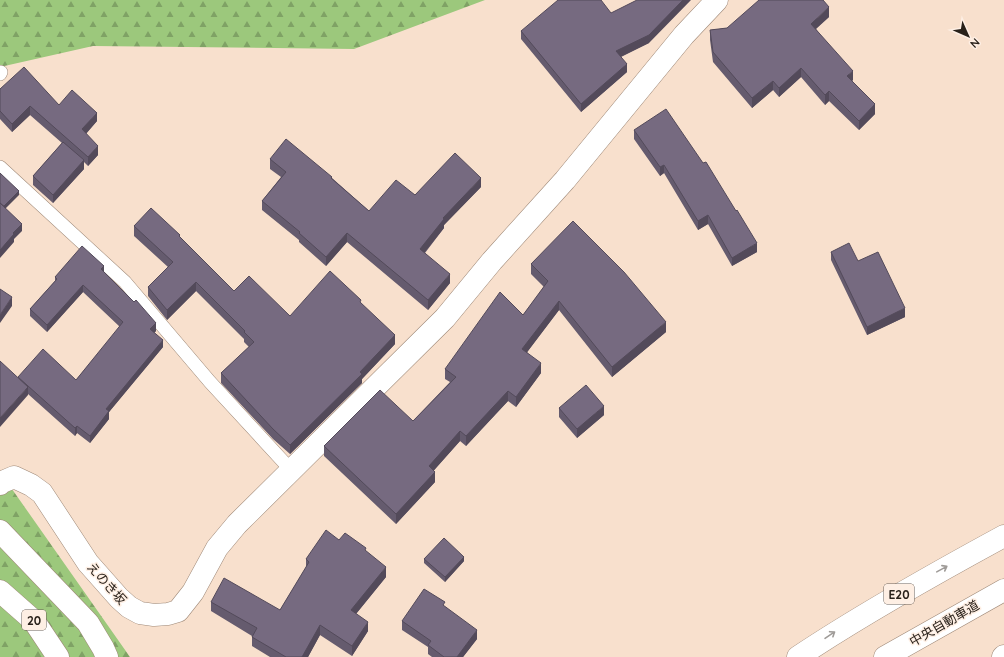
<svg xmlns="http://www.w3.org/2000/svg" width="1004" height="657" font-family="Quicksand,'Noto Sans JP',sans-serif">
  <style>
    .forest { fill: url(#forest-firs) }
    .lines { fill: none; stroke-linecap: round; stroke-linejoin: round }
    .lane-casing { stroke: #9e8877; stroke-width: 14 }
    .street-casing { stroke: #9e8877; stroke-width: 23 }
    .highway-casing { stroke: #9e8877; stroke-width: 23 }
    .lane { stroke: #fff; stroke-width: 13 }
    .street { stroke: #fff; stroke-width: 22 }
    .highway { stroke: #fff; stroke-width: 22 }
    .wall { fill: #655b6e }
    .shaded-wall { fill: #534a5a }
    .building { fill: #766a80; stroke: #534a5a }
    .oneway { stroke: #9f9b98 }
    .labels { text-anchor: middle; dominant-baseline: central; stroke-width: 3; stroke-linejoin: round; paint-order: stroke }
    .shield { fill: #feefe4; stroke: #695f57; stroke-width: 1 }
    .shield-label { font-size: 12px; font-weight: bold; fill: #29211a }
    .street-label { font-size: 13px; fill: #29211a; stroke: #feefe4 }
  </style>
  <defs>
    <pattern id="forest-firs" width="22" height="20" patternUnits="userSpaceOnUse"><rect width="22" height="20" fill="#9cc87c"/><path d="M5 1l3.5 6h-7zM16 11l3.5 6h-7z" fill="#7fa265"/></pattern>
  </defs>
  <rect width="100%" height="100%" fill="#f8e0cd"/>
  <path class="forest" d="M0 0H485L354 49 93 46 0 67Z
    M0 472 130 657H0Z"/>
  <g class="lines">
    <g class="lane-casing">
      <path id="lane" d="M0 74 1 72
        M0 167 125 282 210 382 291 470"/>
    </g>
    <g class="street-casing">
      <path id="street" d="M0 484 2 482 14 477 31 485 42 493 88 563 119 598 129 607 140 613 154 615 168 614 178 611 193 592 217 548 237 524 445 318 492 261 565 180 684 35 717 0
        M0 531 88 623 103 648 107 657
        M1003 657 1004 656"/>
    </g>
    <g class="highway-casing">
      <path id="highway" d="M0 591 34 621 58 657
        M798 657C864 613 934 574 1004 536
        M885 657 1004 590"/>
    </g>
    <use href="#lane" class="lane"/>
    <use href="#street" class="street"/>
    <use href="#highway" class="highway"/>
  </g>
  <path class="wall" d="M829 17 816 29 853 80 852 81 875 114 859 130 829 101 825 105 801 77 779 97 773 90 752 108 713 62 710 40V30Z
    M521 31 649 43 621 57 627 72 581 112 521 39Z
    M0 89 59 105 97 121 86 134 98 155 88 166 84 162V169L53 203 33 185V176L62 143 30 115 12 132 0 119Z
    M634 130 757 252 732 266 708 224 698 230 664 173 660 176 634 139Z
    M270 159 332 178 369 211 415 195 481 187 444 225V228L425 253 450 283 428 310 347 242 326 266 299 242V240L262 210V201L281 177 270 169Z
    M134 226 180 238 234 291 290 316 361 303 395 344 362 379V383L290 454 273 439 221 383V373L249 347 244 342V339L196 291 167 320 148 296V287L168 267 134 236Z
    M831 252 858 261 905 317 867 335 831 260Z
    M531 264 666 332 612 377 559 310 527 352 541 373 516 407 508 401 466 446 460 441 434 470 435 482 396 524 324 456V446L413 421 450 382 445 379V369L523 315 544 287 531 274Z
    M104 272 156 331 154 333 163 347 109 412V419L90 443 77 433 75 436 28 394V395L18 377 76 380 120 327 83 292 47 332 30 316V309L55 281V277Z
    M559 408 604 415 577 438 559 417Z
    M339 540 366 551 386 577 356 614 368 631 352 656 320 635 308 657H270L252 646V636L211 611V602L280 610 306 568V559Z
    M424 559 464 561 445 582 424 563Z
    M445 607 477 639 463 657H432L428 654V647L402 630V621Z"/>
  <path class="shaded-wall" d="M683 0H691L649 43 616 59V51Z
    M829 7V17L811 33V24Z
    M627 64V72L581 112V104Z
    M801 68V77L779 97V88Z
    M853 71V80L847 85V76Z
    M773 81V90L752 108V98Z
    M829 91V101L825 105V95Z
    M875 104V114L859 130V121Z
    M30 106V115L12 132V124Z
    M97 113V121L82 138V129Z
    M98 146V155L88 166V157Z
    M84 160V169L53 203V195Z
    M664 165V173L660 176V167Z
    M481 178V187L444 225V228L420 258V249L443 218Z
    M19 191V195L3 211V207Z
    M708 215V224L698 230V221Z
    M22 224V231L14 239V242L0 258V250L13 233Z
    M347 233V242L326 266V257Z
    M757 243V252L732 266V258Z
    M104 266V274L101 269Z
    M450 274V283L428 310V300Z
    M196 282V291L167 320V310Z
    M83 285V292L47 332V325Z
    M12 297V306L0 323V315Z
    M559 301V310L522 359V349Z
    M905 308V317L867 335V327Z
    M666 322V332L612 377V367Z
    M156 323V331L150 337V329Z
    M395 335V344L362 379V383L290 454V445Z
    M163 340V347L109 412V419L90 443V436L106 409Z
    M541 363V373L516 407V397Z
    M28 387V395L0 427V418Z
    M508 391V401L466 446V436Z
    M604 406V415L577 438V429Z
    M77 426V433L75 436V428Z
    M460 431V441L429 476V466Z
    M435 472V482L396 524V514Z
    M464 557V561L445 582V577Z
    M386 567V577L351 620V610Z
    M368 622V631L352 656V646Z
    M320 625V635L308 657H302Z
    M477 630V639L463 657H457Z"/>
  <path class="building" d="M558 0H601L611 13 637 0H683L649 35 616 51 627 64 581 104 521 31Z
    M759 0H823L829 7 811 24 853 71 847 76 875 104 859 121 829 91 825 95 801 68 779 88 773 81 752 98 713 52 710 30 727 28Z
    M24 67 59 105 72 90 97 113 82 129 98 146 88 157 30 106 12 124 0 111V89Z
    M666 109 703 163 706 162 736 211 737 210 757 243 732 258 708 215 698 221 664 165 660 167 634 130Z
    M286 139 332 177 331 178 369 211 396 180 415 195 455 153 481 178 443 218 444 219 420 249 450 274 428 300 347 233 326 257 299 233 300 232 262 201 286 172 270 159Z
    M63 142 84 160 53 195 33 176Z
    M0 173 19 191 4 206 0 203Z
    M0 203 22 224 13 233 14 234 0 250Z
    M151 208 180 235 179 236 234 291 249 276 290 316 330 271 361 300 360 302 395 335 360 372 362 374 290 445 273 429 221 373 254 342 244 332 245 331 196 282 167 310 148 287 173 262 134 226Z
    M573 221 624 272 666 322 612 367 559 301 522 349 541 363 516 397 508 391 466 436 460 431 429 466 435 472 396 514 324 446 380 390 413 421 456 377 445 369 500 292 523 315 548 281 531 264Z
    M849 243 858 261 878 252 905 308 867 327 831 252Z
    M82 246 104 266 101 269 134 302 136 300 156 323 150 329 163 340 106 409 109 411 90 436 77 426 75 428 18 377 43 349 76 380 123 322 83 285 47 325 30 309 57 279 55 277Z
    M0 289 12 297 0 315Z
    M0 361 28 387 0 418Z
    M586 385 604 406 577 429 559 408Z
    M326 530 339 540 345 533 366 548 365 550 386 567 351 610 368 622 352 646 320 625 302 657H286L252 637 257 628 211 602 224 578 280 610 309 562 306 559Z
    M444 538 464 557 445 577 424 559Z
    M424 589 445 602 443 605 477 630 457 657H444L428 645 431 641 402 621Z"/>
  <defs><path id="oneway-shaft" d="M-6 0H5M1.5-3L5.5 0L1.5 3" fill="none" stroke-width="1.6" stroke-linecap="round" stroke-linejoin="round"/></defs>
  <g class="oneway">
    <use href="#oneway-shaft" transform="translate(942 569) rotate(-29)"/>
    <use href="#oneway-shaft" transform="translate(830 635) rotate(-34)"/>
  </g>
  <g class="labels">
    <g class="shield">
      <rect x="884" y="584" width="30" height="20" rx="3"/>
      <rect x="22" y="610" width="24" height="20" rx="3"/>
    </g>
    <g class="shield-label">
      <text x="899" y="594">E20</text>
      <text x="34" y="620">20</text>
    </g>
    <g class="street-label">
      <text transform="translate(107 583) rotate(48)">えのき坂</text>
      <text transform="translate(944 623) rotate(-30)">中央自動車道</text>
    </g>
  </g>
  <g transform="translate(968 36) rotate(135)" stroke="#feefe4" stroke-width="3" paint-order="stroke">
  <path d="M0-3L7 15L0 10L-7 15Z" fill="#29211a"/>
  <text y="-6" font-size="11" font-weight="bold" text-anchor="middle" fill="#29211a">N</text>
  </g>
</svg>
